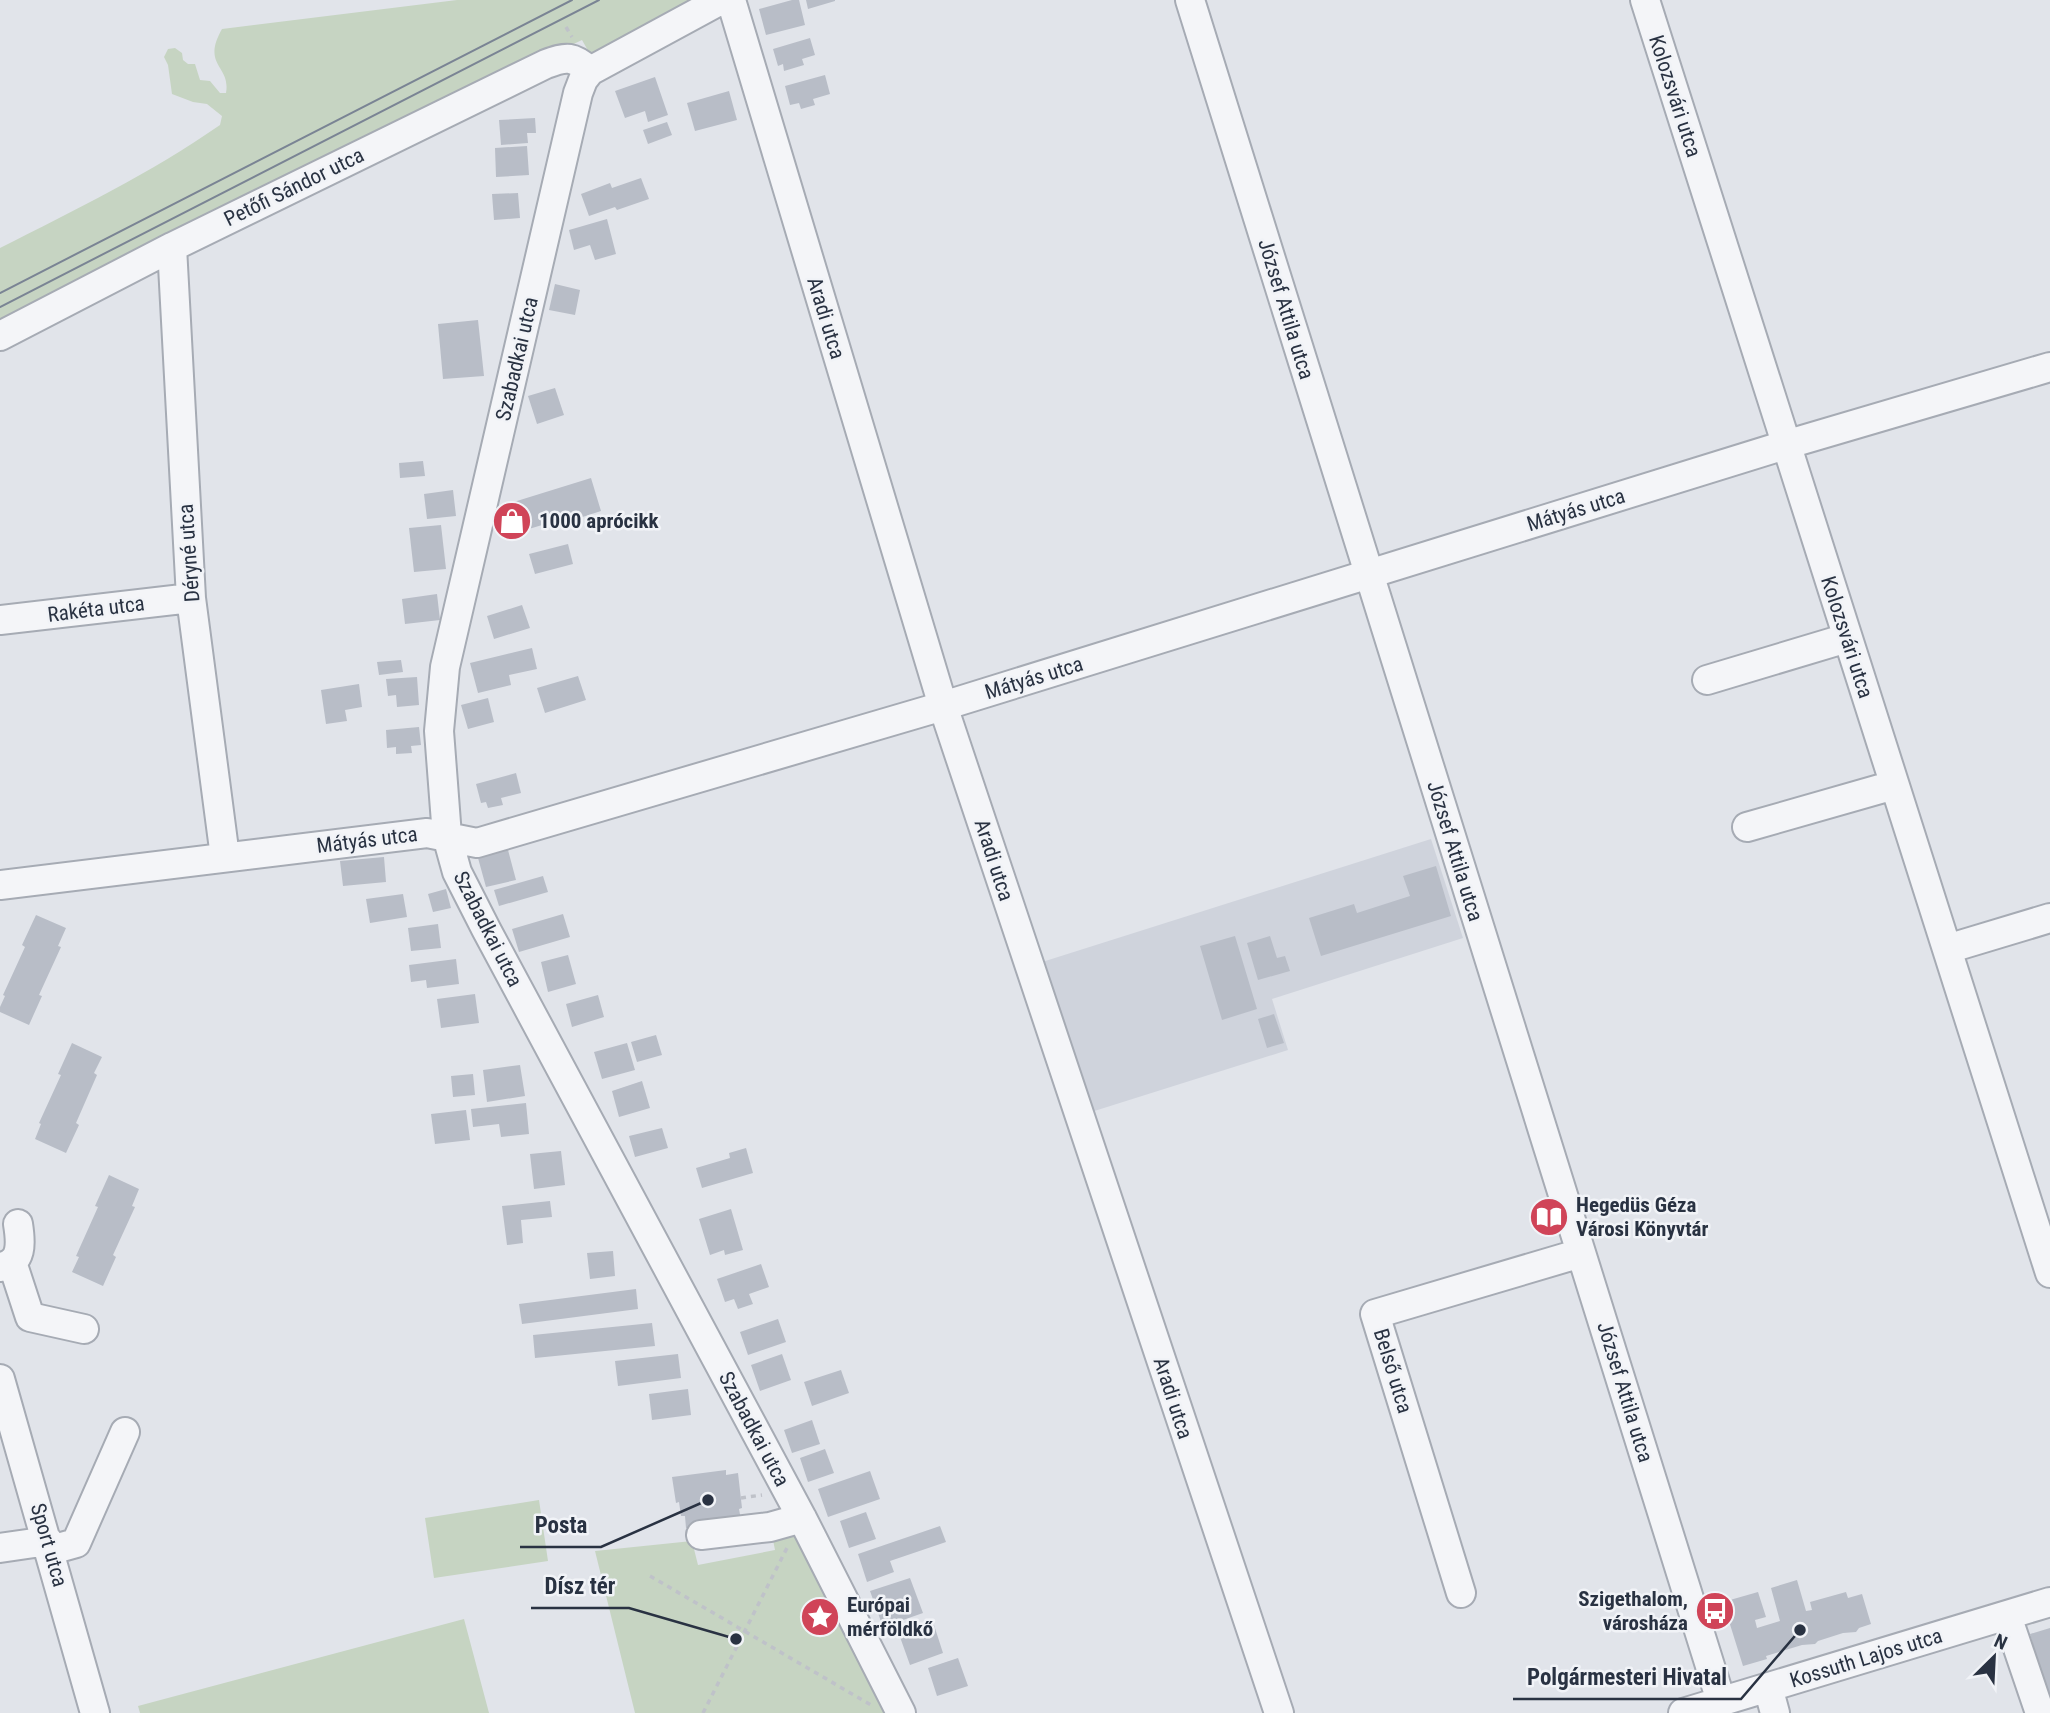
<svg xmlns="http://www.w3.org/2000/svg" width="2050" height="1713" font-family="'Roboto Condensed',sans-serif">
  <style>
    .built { fill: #cfd3dc }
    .green { fill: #c6d4c2 }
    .building { fill: #b8bdc7 }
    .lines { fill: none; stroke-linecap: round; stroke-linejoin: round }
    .minor-casing { stroke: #a6abb4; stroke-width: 32 }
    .path { stroke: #bfc2c9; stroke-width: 3.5; stroke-dasharray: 5 5; stroke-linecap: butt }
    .minor { stroke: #f4f5f8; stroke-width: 28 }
    .tram { stroke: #7a8494; stroke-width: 2 }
    .labels { text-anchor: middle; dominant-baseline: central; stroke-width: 5; stroke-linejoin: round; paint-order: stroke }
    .street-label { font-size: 21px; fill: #293242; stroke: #f1f3f7 }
    .poi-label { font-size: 21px; font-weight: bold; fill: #293242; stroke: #f1f3f7; text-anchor: start }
    .leader { fill: none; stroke: #293242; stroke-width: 2.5 }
    .callout-dot { fill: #293242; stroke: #f1f3f7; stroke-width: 2.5 }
    .callout-label { font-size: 23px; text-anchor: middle; font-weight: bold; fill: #293242; stroke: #f1f3f7; stroke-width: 5; stroke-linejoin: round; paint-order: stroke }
  </style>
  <rect width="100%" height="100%" fill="#e1e4ea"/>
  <path class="built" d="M1431 839 1463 938 1272 999 1288 1050 1088 1113 1039 963Z"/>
  <path class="green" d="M457 0H711L594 61 582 40 182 231 0 325V248C75 210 151 173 220 125L222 116 207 104 193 102 172 94 168 65 164 57 168 49 175 48 182 53 183 60 188 64H195L200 80 210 81 220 93H226C231 65 201 66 222 29Z
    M539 1500 548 1561 434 1578 425 1518Z
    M800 1527 892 1713H635L595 1551 692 1541 698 1565 775 1550 772 1535Z
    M464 1619 489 1713H140L138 1706Z"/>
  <path class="building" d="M792 0H799L805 25 766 35 759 9Z
    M806 0H835V1L808 9Z
    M810 38 815 55 802 59 804 65 784 71 783 64 778 66 773 49Z
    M825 75 830 94 813 99 815 105 801 109 799 103 790 105 785 86Z
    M655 77 668 115 648 122 645 111 625 118 615 91Z
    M729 91 737 120 695 131 687 103Z
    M535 118 536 133H527L528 143 501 145 499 120Z
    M667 122 672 135 648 144 643 130Z
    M527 146 529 175 496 177 495 148Z
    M641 178 649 199 617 210 615 207 589 216 581 194 610 183 612 188Z
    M518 193 520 218 494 220 492 194Z
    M607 219 616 254 595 260 590 245 574 250 569 230Z
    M555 284 580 290 575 315 549 310Z
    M478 320 484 376 443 379 438 324Z
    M555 388 564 415 537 424 528 396Z
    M423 461 425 476 400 478 399 463Z
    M591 478 601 511 570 521 569 517 512 534 504 505Z
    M453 490 456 516 427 519 424 494Z
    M441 525 446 569 414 572 409 528Z
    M568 544 573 564 535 574 529 554Z
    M437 594 440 620 405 624 402 599Z
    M522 605 530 628 494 639 487 616Z
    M532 648 537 669 509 675 511 685 478 693 470 663Z
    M401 660 403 672 379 675 377 662Z
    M578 676 586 700 545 713 537 688Z
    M417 677 419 705 397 707 396 695 388 696 386 679Z
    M359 684 362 707 345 710 347 721 326 724 321 690Z
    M488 698 494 722 468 729 461 705Z
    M419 727 421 745 411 746 412 753 396 754V747L387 748 386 730Z
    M516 773 521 793 501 798 503 805 488 808 486 802 481 803 476 784Z
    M508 850 516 880 486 887 478 858Z
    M384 857 386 882 343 886 340 861Z
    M1436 866 1451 916 1321 956 1309 918 1354 904 1357 913 1410 896 1403 876Z
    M543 876 548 892 499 906 494 890Z
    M446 889 451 908 433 912 428 894Z
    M403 894 407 917 370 923 366 899Z
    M563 914 570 937 519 952 512 929Z
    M36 915 66 928 58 946 61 947 39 995 42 996 29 1025 0 1012V1007L5 996 3 995 25 947 22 945Z
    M438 924 441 948 411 951 408 928Z
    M1235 936 1257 1009 1222 1020 1200 946Z
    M1270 936 1277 958 1285 956 1290 971 1258 980 1247 943Z
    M568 955 576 984 548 992 541 962Z
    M456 959 459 984 427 988 426 980 411 982 409 965Z
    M475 994 479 1023 441 1028 437 999Z
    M598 995 604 1017 572 1027 566 1004Z
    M1274 1014 1284 1043 1267 1048 1258 1019Z
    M656 1035 662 1055 637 1062 631 1042Z
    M72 1043 102 1057 94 1073 97 1075 76 1123 79 1125 66 1153 35 1139 41 1124 39 1123 61 1075 58 1074Z
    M627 1043 635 1070 602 1079 594 1052Z
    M520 1065 525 1096 487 1102 483 1070Z
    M473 1074 475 1095 453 1097 451 1076Z
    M642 1081 650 1108 619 1117 612 1091Z
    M526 1103 529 1134 501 1137 499 1124 473 1127 471 1109Z
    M466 1110 470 1140 435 1144 431 1114Z
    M662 1128 668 1148 635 1157 629 1136Z
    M746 1148 753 1173 702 1188 696 1168 730 1158 729 1153Z
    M561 1151 565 1185 534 1189 530 1154Z
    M109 1175 139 1189 132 1206 135 1207 113 1255 116 1257 103 1286 72 1272 79 1257 76 1256 98 1207 95 1206Z
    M550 1201 552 1217 521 1220 523 1243 507 1245 502 1206Z
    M731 1209 743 1250 725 1255 724 1250 710 1255 699 1219Z
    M613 1251 615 1276 590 1279 587 1253Z
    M761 1264 769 1287 749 1294 753 1304 738 1309 734 1299 725 1302 717 1279Z
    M636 1289 638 1309 522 1324 519 1304Z
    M778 1319 786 1342 748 1355 740 1332Z
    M652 1323 655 1346 535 1358 533 1335Z
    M678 1354 681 1378 618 1386 615 1361Z
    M782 1354 791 1380 760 1391 751 1365Z
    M841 1370 849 1393 812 1406 804 1382Z
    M688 1389 691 1415 652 1420 649 1394Z
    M812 1420 820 1444 792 1453 784 1430Z
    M825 1449 834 1473 808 1482 800 1458Z
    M726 1470V1475L738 1473 742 1508 739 1509 741 1520 686 1528 685 1516H681L679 1502 676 1503 672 1477Z
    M870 1471 880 1499 828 1517 818 1489Z
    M866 1512 876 1539 849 1548 840 1521Z
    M940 1526 946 1542 890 1561 894 1572 867 1582 858 1554Z
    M910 1578 923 1613 883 1627 870 1591Z
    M1797 1580 1806 1611 1812 1610 1810 1602 1846 1592 1848 1598 1862 1594 1871 1624 1859 1628 1856 1632 1843 1633 1818 1641 1815 1644 1802 1645 1766 1656 1767 1659 1743 1666 1723 1602 1758 1592 1766 1617 1755 1620 1757 1628 1780 1621 1771 1588Z
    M934 1625 943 1653 910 1665 900 1637Z
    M2050 1628V1703H2049L2030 1634Z
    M958 1658 968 1686 937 1696 928 1668Z"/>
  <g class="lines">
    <g class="minor-casing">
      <path id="minor" d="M721 0 590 71 583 80 578 93 445 667 439 731 447 836 457 872 486 929 802 1518 901 1713
        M731 0 943 706 1279 1713
        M1190 0 1721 1701
        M1645 0 2050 1273
        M172 247 191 598 225 857
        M0 336 172 247 546 64C567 56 573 56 590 71
        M0 620 191 598
        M1707 680 1847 638
        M1747 827 1894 785
        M0 885 427 833 477 843 943 706 1785 445 2050 367
        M1947 949 2050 918
        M12 1262 30 1317 84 1329
        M0 1267C23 1263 21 1243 18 1224
        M0 1379 95 1713
        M701 1535 770 1527 802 1518
        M0 1548 48 1541
        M51 1550 76 1543 125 1432
        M1461 1593 1375 1314 1581 1253
        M2007 1616 2040 1713
        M1768 1687 1775 1713
        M1683 1713 2050 1602"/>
    </g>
    <path class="path" d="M566 27 572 37
      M741 1498 762 1495
      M650 1576 871 1705
      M703 1713 788 1546"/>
    <use href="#minor" class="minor"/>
    <path class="tram" d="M0 293 572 0
      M0 307 599 0"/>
  </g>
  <defs>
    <g id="shop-disc" transform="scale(2.0125)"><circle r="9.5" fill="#d04458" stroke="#f1f3f7"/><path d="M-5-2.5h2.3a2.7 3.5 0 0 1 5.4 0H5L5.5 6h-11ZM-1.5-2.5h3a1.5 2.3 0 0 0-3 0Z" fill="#fff"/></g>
    <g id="library-disc" transform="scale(2.0125)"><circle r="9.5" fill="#d04458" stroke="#f1f3f7"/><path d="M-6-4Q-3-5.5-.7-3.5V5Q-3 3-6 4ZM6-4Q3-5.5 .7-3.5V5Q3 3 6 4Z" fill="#fff"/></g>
    <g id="bus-disc" transform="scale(2.0125)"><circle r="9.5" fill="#d04458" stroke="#f1f3f7"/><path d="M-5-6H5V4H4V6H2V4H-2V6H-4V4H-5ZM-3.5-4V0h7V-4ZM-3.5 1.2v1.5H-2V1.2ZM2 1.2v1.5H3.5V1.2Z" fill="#fff"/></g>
    <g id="sight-disc" transform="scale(2.0125)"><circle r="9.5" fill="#d04458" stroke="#f1f3f7"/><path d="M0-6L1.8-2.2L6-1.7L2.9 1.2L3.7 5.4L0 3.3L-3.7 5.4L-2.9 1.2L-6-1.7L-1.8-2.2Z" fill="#fff"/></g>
  </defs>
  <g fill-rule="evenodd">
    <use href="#shop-disc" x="512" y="521"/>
    <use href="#library-disc" x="1549" y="1217"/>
    <use href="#bus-disc" x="1715" y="1611"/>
    <use href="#sight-disc" x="820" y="1617"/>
  </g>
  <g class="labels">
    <g class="street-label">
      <text transform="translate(1675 96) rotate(72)">Kolozsvári utca</text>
      <text transform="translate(294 187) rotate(-26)">Petőfi Sándor utca</text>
      <text transform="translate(1286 309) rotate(73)">József Attila utca</text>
      <text transform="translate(826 318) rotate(73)">Aradi utca</text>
      <text transform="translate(517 359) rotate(-77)">Szabadkai utca</text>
      <text transform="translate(1576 510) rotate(-17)">Mátyás utca</text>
      <text transform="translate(189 553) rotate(-94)">Déryné utca</text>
      <text transform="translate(96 609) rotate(-7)">Rakéta utca</text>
      <text transform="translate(1847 637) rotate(72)">Kolozsvári utca</text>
      <text transform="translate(1034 678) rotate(-17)">Mátyás utca</text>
      <text transform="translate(367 840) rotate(-7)">Mátyás utca</text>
      <text transform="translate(1455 851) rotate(73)">József Attila utca</text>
      <text transform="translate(994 860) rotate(72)">Aradi utca</text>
      <text transform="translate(488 929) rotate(63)">Szabadkai utca</text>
      <text transform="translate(1393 1371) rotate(73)">Belső utca</text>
      <text transform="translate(1625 1392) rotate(73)">József Attila utca</text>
      <text transform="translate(1173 1398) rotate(72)">Aradi utca</text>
      <text transform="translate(754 1429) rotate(62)">Szabadkai utca</text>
      <text transform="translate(49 1545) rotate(74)">Sport utca</text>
      <text transform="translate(1866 1658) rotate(-17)">Kossuth Lajos utca</text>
    </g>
    <g class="poi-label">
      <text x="539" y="521">1000 aprócikk</text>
      <text x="1576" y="1205">Hegedüs Géza<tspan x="1576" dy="24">Városi Könyvtár</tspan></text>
      <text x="1688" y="1599" text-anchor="end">Szigethalom,<tspan x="1688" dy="24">városháza</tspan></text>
      <text x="847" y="1605">Európai<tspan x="847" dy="24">mérföldkő</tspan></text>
    </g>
  </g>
  <path class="leader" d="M708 1500L601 1547H520M736 1639L629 1608H531M1800 1630L1741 1699H1513"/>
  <g class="callout-dot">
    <circle cx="708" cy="1500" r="7"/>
    <circle cx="736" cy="1639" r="7"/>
    <circle cx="1800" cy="1630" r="7"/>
  </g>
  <g class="callout-label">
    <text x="561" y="1533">Posta</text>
    <text x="580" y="1594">Dísz tér</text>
    <text x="1627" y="1685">Polgármesteri Hivatal</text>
  </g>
  <g transform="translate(1994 1657) rotate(24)" stroke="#f1f3f7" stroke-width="5" paint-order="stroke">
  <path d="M0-5L12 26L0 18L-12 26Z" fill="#293242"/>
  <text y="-10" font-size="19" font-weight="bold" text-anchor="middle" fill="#293242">N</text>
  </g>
</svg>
